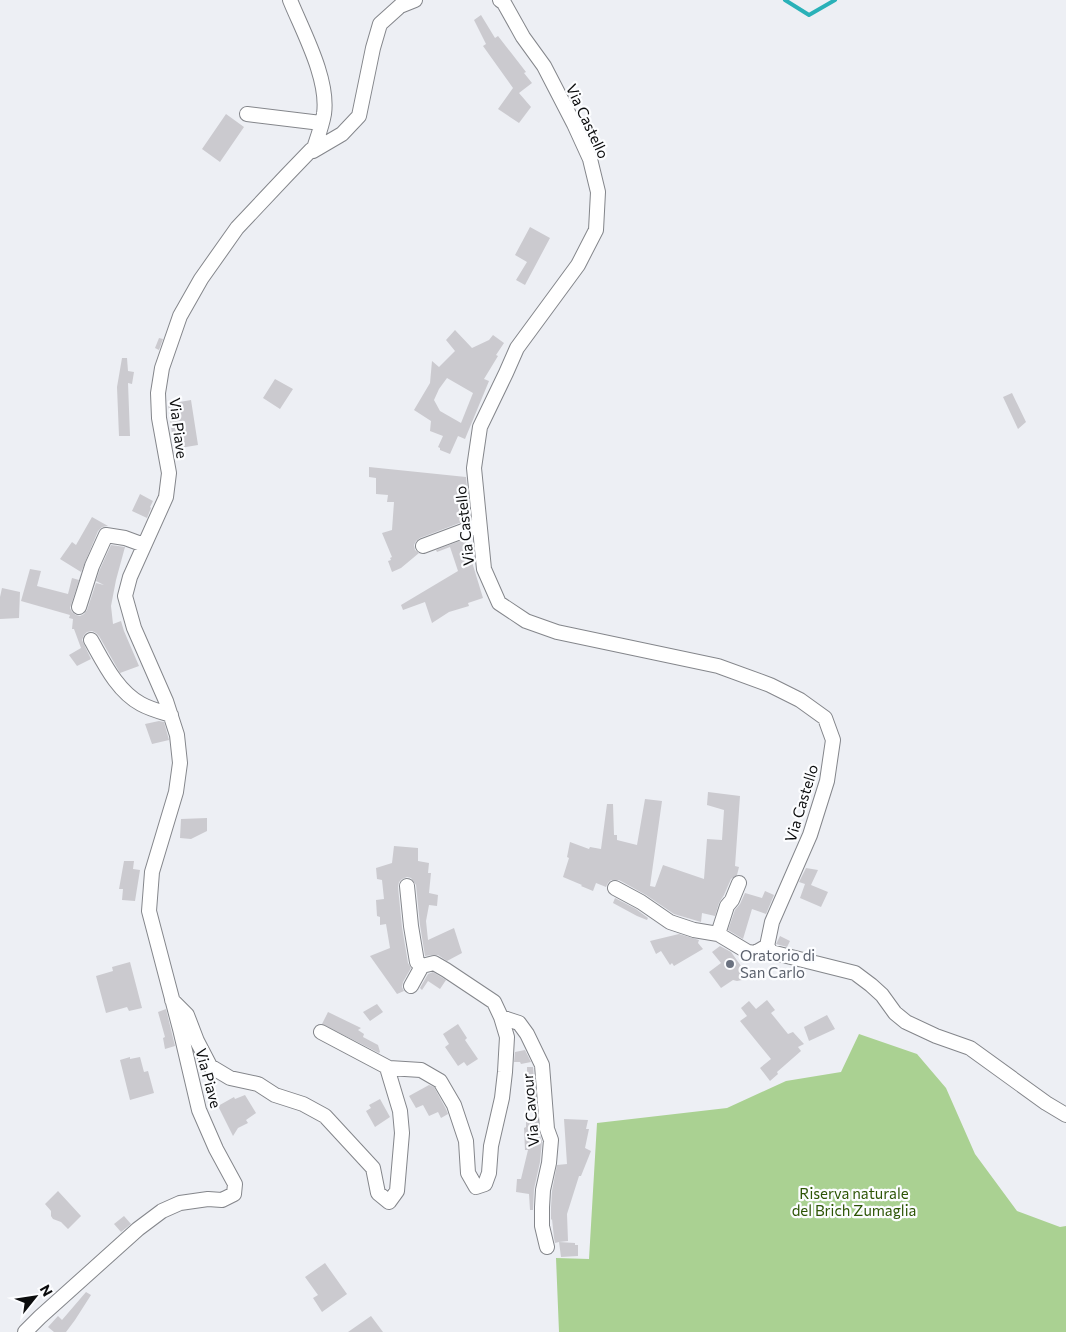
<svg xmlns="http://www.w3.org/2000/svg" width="1066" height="1332" font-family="Commissioner,sans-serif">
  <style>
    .green { fill: #aad192 }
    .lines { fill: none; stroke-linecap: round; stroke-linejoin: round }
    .stream { stroke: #2ab1b8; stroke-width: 4 }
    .building { fill: #cbcacf; fill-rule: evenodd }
    .minor-casing { stroke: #84868b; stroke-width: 16 }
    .minor { stroke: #fff; stroke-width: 14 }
    .worship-dot { fill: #6b7280; stroke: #fcfdff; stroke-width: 2 }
    .labels { text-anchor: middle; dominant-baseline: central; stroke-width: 4.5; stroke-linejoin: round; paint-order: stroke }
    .street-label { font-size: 15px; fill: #0b0c0d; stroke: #fcfdff }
    .worship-label { font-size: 15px; fill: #5b616d; stroke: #fcfdff; text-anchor: start }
    .park-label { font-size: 15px; fill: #2c5404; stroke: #fcfdff }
  </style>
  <rect width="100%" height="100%" fill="#edeff4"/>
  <path class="green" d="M859 1034 917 1054 946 1088 975 1154 1017 1211 1060 1227 1066 1226V1332H559L556 1258 589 1259 597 1123 727 1108 786 1081 841 1072Z"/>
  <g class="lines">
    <path class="stream" d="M785 0 809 15 835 0"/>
  </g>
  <path class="building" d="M481 15 495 38 498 36 526 72 524 73 532 83 519 93 531 107 519 123 498 109 513 88 483 46 486 44 474 20Z
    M226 114 244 127 220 162 202 149Z
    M530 227 550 238 525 285 516 280 527 262 515 255Z
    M455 330 472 348 489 340 493 335 504 343 496 355 498 356 484 379 489 381 465 439 458 436 450 454 440 450V448L438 447 443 436 430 431 431 421 414 410 430 383 432 361 439 367 455 351 446 340ZM447 378 473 393 461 423 440 411 434 400 439 389Z
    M159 338 163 339 159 350 155 348Z
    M122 358H127L128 371 134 372 132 384 128 383 130 436H119L117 387Z
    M275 379 293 389 280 409 263 398Z
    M1012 393 1026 422 1018 429 1003 397Z
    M191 400 198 445 174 449 168 404Z
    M369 467 466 477 470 519 420 538 416 541 414 545 415 550 419 553 401 568 392 572 388 561 391 560 390 558 392 557 382 533 392 530 394 502H387L388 495 376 494V478L369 477Z
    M140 494 153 501 150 507 151 508 147 518 132 511Z
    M92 517 108 526 102 527 98 531 81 572 60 559 72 542 76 545Z
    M465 539 483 598 468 603 469 606 449 612 432 623 425 602 403 610 401 605 458 571 450 547 437 552 436 550Z
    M111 545 125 547 116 580 111 606 113 624 121 621 124 631 139 666 120 673 99 636 96 633 92 631 87 632 84 635 82 640 91 659 77 666 69 655 81 648 74 629H72L73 619 69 618 70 615 21 601 30 569 41 571 37 586 68 594 72 578 79 580 70 608 72 612 76 615 80 616 84 614 87 610 96 583 104 585 96 581 100 569Z
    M2 588 20 592 19 618 0 619V597Z
    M159 721 164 722 169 740 152 744 145 724Z
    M708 792 740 796 735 866 739 867 737 875 731 879 724 895 719 903 715 916 702 913 701 922 674 914 646 895 619 880H611L608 883 606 887 596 883 593 891 581 886 582 885 563 877 569 858 567 857 570 842 589 849 590 847 601 849 607 804H613L614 835H617V840L637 845 645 799 662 801 650 886 655 887 663 865 704 879 707 839 722 840 724 810 707 805Z
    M207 818V831L191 839 180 838 181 819Z
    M394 846 418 848V861L429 863 428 873H431L429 893 438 895 437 906 429 905 426 921 428 940 454 928 462 953 447 961 438 955H432L425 956 420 925 416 885 411 878 407 877 402 879 399 882 398 887 402 927 408 963 411 968 403 982 402 987 404 991 397 994 370 956 390 948 386 924 380 925V917L377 916 376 900 384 899 382 880 377 879 376 868 392 863Z
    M124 861H134L133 869 140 870 135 901 122 900 123 889H119Z
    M806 868 818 870 811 885 828 892 821 907 800 898 805 884 799 882Z
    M765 891 774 895 766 914 752 909 743 939 728 930 735 910 740 904 745 893 762 898Z
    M615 898 636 909 648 918 647 920 637 916 613 903Z
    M679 934 699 940 698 943 703 949 674 966 672 963 670 965 661 951 656 954 650 941Z
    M780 936 790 941 787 947 776 944Z
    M720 946 731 952 744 970 745 974 744 978 742 980 737 981 733 980 721 988 709 972 721 963 712 952Z
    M130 962 142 1008 129 1011 127 1007 106 1013 96 976 113 971 112 967Z
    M433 972 446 980 440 989 428 981 422 990 420 988 428 974Z
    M767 1000 775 1010 771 1013 788 1034 793 1032 804 1044 798 1047 801 1051 777 1072 778 1074 770 1081 760 1068 771 1059 740 1021 747 1016 741 1008 749 1001 756 1009Z
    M377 1004 383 1012 370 1021 363 1012Z
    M166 1009 175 1046 165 1049 163 1038 165 1037 158 1012Z
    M328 1012 361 1028 358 1030 364 1034 363 1037 378 1045 380 1052 379 1053 322 1024Z
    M827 1015 835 1029 809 1041 804 1027Z
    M458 1024 467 1038 465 1040 478 1059 467 1066 464 1062 458 1066 445 1047 449 1044 443 1034Z
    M525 1050 531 1062 521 1064 520 1062H514L515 1052Z
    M130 1057V1059L140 1057 144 1072 148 1071 154 1093 130 1100 120 1060Z
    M527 1067H533L536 1101 527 1102Z
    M429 1085 434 1087 446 1109 448 1114 441 1118 438 1112 429 1116 423 1105 416 1108 409 1096Z
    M245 1095 256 1113 246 1120 248 1123 238 1128 233 1136 218 1106 234 1097 235 1099Z
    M380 1099 390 1117 375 1127 366 1111 371 1108 369 1105Z
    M564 1119 588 1120 586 1129H589L585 1148 591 1151 581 1176H579L567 1214 568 1241 559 1242 575 1243V1245H578V1256L561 1257 559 1242 555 1243 554 1238 552 1219 551 1220V1207L552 1191 557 1165 567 1164Z
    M538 1120V1130L542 1141 540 1162 534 1189 533 1210H530L529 1194 516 1192 517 1179H521L528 1150H525L524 1128 526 1127V1121Z
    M58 1191 81 1216 68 1229 61 1222 53 1219 51 1216V1211L45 1204Z
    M124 1216 131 1224 121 1232 114 1224Z
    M325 1263 347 1294 322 1312 313 1298 318 1295 305 1277Z
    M86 1292 91 1295 75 1320 66 1332H54L48 1327 58 1316 62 1320Z
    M371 1316 383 1332H348Z"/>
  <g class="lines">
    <g class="minor-casing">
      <path id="minor" d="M290 0C303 32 329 79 324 114 322 126 317 139 313 151
        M500 0 504 3 523 37 544 66 574 124 590 159 598 192 596 230 578 265 517 348 506 373 480 427 474 468 484 569 499 603 526 621 557 632 718 666 770 685 800 700 825 718 833 740 827 781 810 835 772 922 767 946 771 952 855 973 871 985 882 995 895 1013 906 1022 936 1036 970 1048 1046 1103 1066 1115
        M247 114 321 123
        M423 546 479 525
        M79 607 92 566 106 535 125 538 144 545
        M91 640C104 663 117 691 141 704 150 709 161 712 171 715
        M407 886 411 926 417 962 422 966
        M615 888 641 902 670 922 694 930 718 934 748 952 755 953 767 946
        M718 934 727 906 732 900 739 883
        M411 986 422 966
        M172 1000 187 1015 197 1041 210 1066 230 1078 258 1084 275 1095 303 1104 325 1116 373 1168 378 1193 389 1202 397 1191 402 1133 400 1111 388 1071 389 1068 421 1070 440 1081 454 1105 466 1141 468 1173 476 1187 485 1184 489 1173 491 1146 502 1098 505 1072 507 1037 501 1017 494 1002 446 970 434 963 422 966
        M501 1017 519 1023 527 1034 542 1065 547 1129 551 1140 549 1163 543 1190 542 1207V1226L547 1247
        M321 1032 389 1068
        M25 1332 40 1317 138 1229 162 1211 180 1203 208 1199 222 1200 234 1194 235 1184 216 1149 199 1110 180 1029 149 911 152 872 176 792 180 763 177 735 166 701 134 628 125 596 130 577 166 497 169 473 159 418 158 393 162 368 180 316 201 279 237 228 286 176 311 150 313 151 342 134 359 116 373 48 380 24 400 6 415 0"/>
    </g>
    <use href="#minor" class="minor"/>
  </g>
  <circle class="worship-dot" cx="730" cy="964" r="5"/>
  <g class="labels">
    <g class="street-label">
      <text transform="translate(588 121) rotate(65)">Via Castello</text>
      <text transform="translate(179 428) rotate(83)">Via Piave</text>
      <text transform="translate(464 526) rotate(-96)">Via Castello</text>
      <text transform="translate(801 803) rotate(-73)">Via Castello</text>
      <text transform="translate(209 1078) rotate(75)">Via Piave</text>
      <text transform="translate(530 1110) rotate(-95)">Via Cavour</text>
    </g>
    <g class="worship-label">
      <text x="740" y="955">Oratorio di<tspan x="740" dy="17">San Carlo</tspan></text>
    </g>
    <g class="park-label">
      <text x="854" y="1193">Riserva naturale<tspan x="854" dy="17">del Brich Zumaglia</tspan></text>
    </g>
  </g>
  <g transform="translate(35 1297) rotate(60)" stroke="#fcfdff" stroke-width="4" paint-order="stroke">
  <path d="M0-4L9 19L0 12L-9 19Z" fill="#0b0c0d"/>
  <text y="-8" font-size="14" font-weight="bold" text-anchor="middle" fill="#0b0c0d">N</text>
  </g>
</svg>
